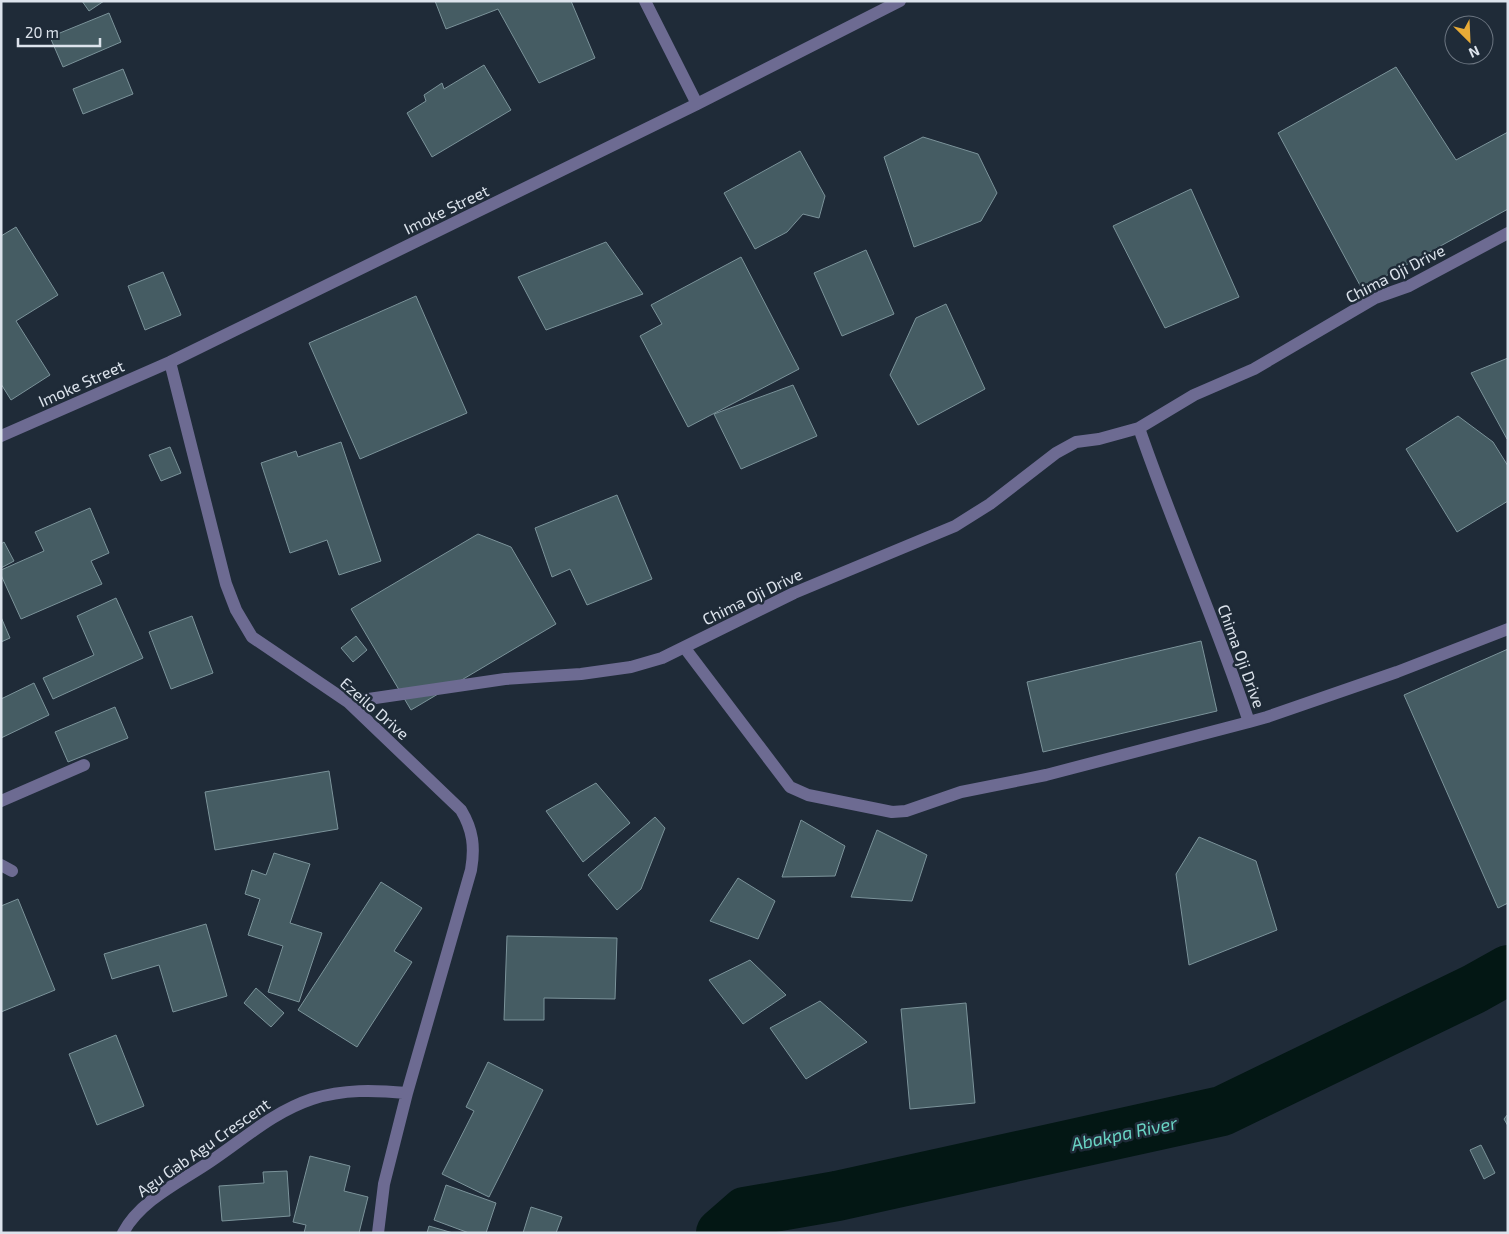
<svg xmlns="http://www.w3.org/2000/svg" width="1509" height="1234" font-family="'Exo 2',sans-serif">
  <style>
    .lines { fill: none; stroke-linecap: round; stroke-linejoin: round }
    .river { stroke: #031714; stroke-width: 50 }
    .building { fill: #455c63; stroke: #7b939a }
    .minor { stroke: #6d6b92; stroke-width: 12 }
    .labels { text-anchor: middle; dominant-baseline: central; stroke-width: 5; stroke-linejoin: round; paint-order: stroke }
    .street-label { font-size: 16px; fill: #dce3ec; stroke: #1f2b38 }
    .water-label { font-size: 18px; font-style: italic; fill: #69d4c4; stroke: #1f2b38 }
  </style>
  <rect width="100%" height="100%" fill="#1f2b38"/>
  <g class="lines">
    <path class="river" d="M721 1233 745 1212 837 1196 1222 1111 1474 989 1508 970"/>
  </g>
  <path class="building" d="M82 1H104L89 11Z
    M435 1H571L595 58 539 83 498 9 446 29Z
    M109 13 121 42 63 67 50 37Z
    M484 65 511 110 432 157 407 113 426 101 424 95 442 83 444 89Z
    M1396 67 1456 160 1508 132V209L1362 289 1278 133Z
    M123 69 133 94 83 114 73 89Z
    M923 137 978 154 997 193 981 221 914 247 884 157Z
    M800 151 825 196 819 218 803 214 787 232 755 249 724 193Z
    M1191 189 1239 297 1165 328 1113 226Z
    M16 227 58 295 16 321 50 375 11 400 1 384V236Z
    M606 242 643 294 546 330 518 277Z
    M866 250 894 314 842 336 814 273Z
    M741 257 799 369 688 427 640 336 662 324 651 305Z
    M163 272 181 315 145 330 128 286Z
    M416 296 467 413 360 459 309 343Z
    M946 304 985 389 918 425 890 375 916 318Z
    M1508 358V438L1507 439 1471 373Z
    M793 385 817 436 741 469 714 414Z
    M1458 416 1493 442 1508 466V501L1457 532 1406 449Z
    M341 442 381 561 339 575 327 540 290 553 261 463 296 451 298 457Z
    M170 447 181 473 161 481 149 455Z
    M617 495 652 579 587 605 570 569 552 577 535 528Z
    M90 508 109 553 91 561 102 584 21 619 1 575V570L44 551 35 532Z
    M478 534 511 547 556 624 411 710 351 609Z
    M4 542 14 561 1 568V544Z
    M116 598 143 658 53 699 43 678 94 655 77 616Z
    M192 616 213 673 171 689 149 632Z
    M1 617 10 638 1 642Z
    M356 636 367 650 353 662 341 648Z
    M1201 641 1217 711 1043 752 1027 682Z
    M1508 649V903L1498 908 1404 695Z
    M34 683 49 715 1 738V699Z
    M115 707 128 738 68 762 55 732Z
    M329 771 338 829 215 850 205 792Z
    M596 783 630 823 583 862 546 811Z
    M655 817 665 828 641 889 617 910 588 875Z
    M801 820 845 846 835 876 782 877Z
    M877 830 927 855 912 901 851 897Z
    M1199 837 1256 861 1277 930 1189 965 1176 874Z
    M274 853 310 864 290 923 322 933 299 1002 268 992 283 946 248 935 260 899 245 894 252 870 266 875Z
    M738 878 775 901 758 939 710 921Z
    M381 882 422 908 394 951 412 962 357 1047 298 1010Z
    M18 899 55 990 1 1012V906Z
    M206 924 227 996 173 1012 159 965 112 979 104 954Z
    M507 936 617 938 615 999 544 998V1020H504Z
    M750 960 786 995 743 1024 709 980Z
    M256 988 284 1013 271 1027 244 1003Z
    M820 1001 867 1042 806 1079 770 1028Z
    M966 1003 975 1103 910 1109 901 1009Z
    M116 1035 144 1106 97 1125 69 1054Z
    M488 1062 543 1090 489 1197 442 1174 474 1111 466 1107Z
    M1508 1114V1126L1504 1119Z
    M1481 1145 1495 1173 1484 1179 1470 1150Z
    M310 1156 350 1166 344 1191 368 1197 359 1233H304L306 1225 293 1222Z
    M287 1171 290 1216 222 1221 219 1186 264 1183 263 1172Z
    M446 1185 496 1203 486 1233H469L434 1220Z
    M531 1207 562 1217 556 1233H523Z
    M429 1226 453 1233H427Z"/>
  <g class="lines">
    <path class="minor" d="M645 1 697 104
      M170 362 226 584 236 610 252 637 348 702 461 810C473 830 475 847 471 870L407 1093
      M1139 428C1173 527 1216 622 1249 722L1267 717 1397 672 1508 629
      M1 436 170 362 697 104 900 1
      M684 647 790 787 808 795 892 812 906 811 961 792 1046 775 1249 722
      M348 702 505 679 581 674 631 667 662 658 794 593 955 526 990 504 1056 453 1076 442 1099 439 1139 428 1194 395 1254 369 1375 298 1409 286 1508 233
      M1 801 84 765
      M1 865 12 871
      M123 1233C140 1200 182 1181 211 1161 244 1139 273 1112 312 1099 344 1089 374 1090 407 1093L384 1184 378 1233"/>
  </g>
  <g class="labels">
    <g class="street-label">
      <text transform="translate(446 209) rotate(-26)">Imoke Street</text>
      <text transform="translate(1395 273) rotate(-27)">Chima Oji Drive</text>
      <text transform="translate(81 383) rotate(-24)">Imoke Street</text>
      <text transform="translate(752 596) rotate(-26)">Chima Oji Drive</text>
      <text transform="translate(1242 656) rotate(70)">Chima Oji Drive</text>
      <text transform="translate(375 708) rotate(41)">Ezeilo Drive</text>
      <text transform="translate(203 1147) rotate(-35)">Agu Gab Agu Crescent</text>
    </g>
    <g class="water-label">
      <text transform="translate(1124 1133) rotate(-12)">Abakpa River</text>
    </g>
  </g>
  <rect width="1509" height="1234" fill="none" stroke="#dce3ec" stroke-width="5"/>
  <g transform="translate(1469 40) rotate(156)"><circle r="24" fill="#1f2b38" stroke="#6b7580"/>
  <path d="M0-4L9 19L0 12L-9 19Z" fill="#e8ab37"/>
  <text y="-8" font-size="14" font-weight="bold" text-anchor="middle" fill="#dce3ec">N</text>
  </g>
  <path d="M18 38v8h82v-8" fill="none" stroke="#dce3ec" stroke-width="2.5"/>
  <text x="25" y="38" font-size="15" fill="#dce3ec" stroke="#1f2b38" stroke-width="4" paint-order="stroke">20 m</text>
</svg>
